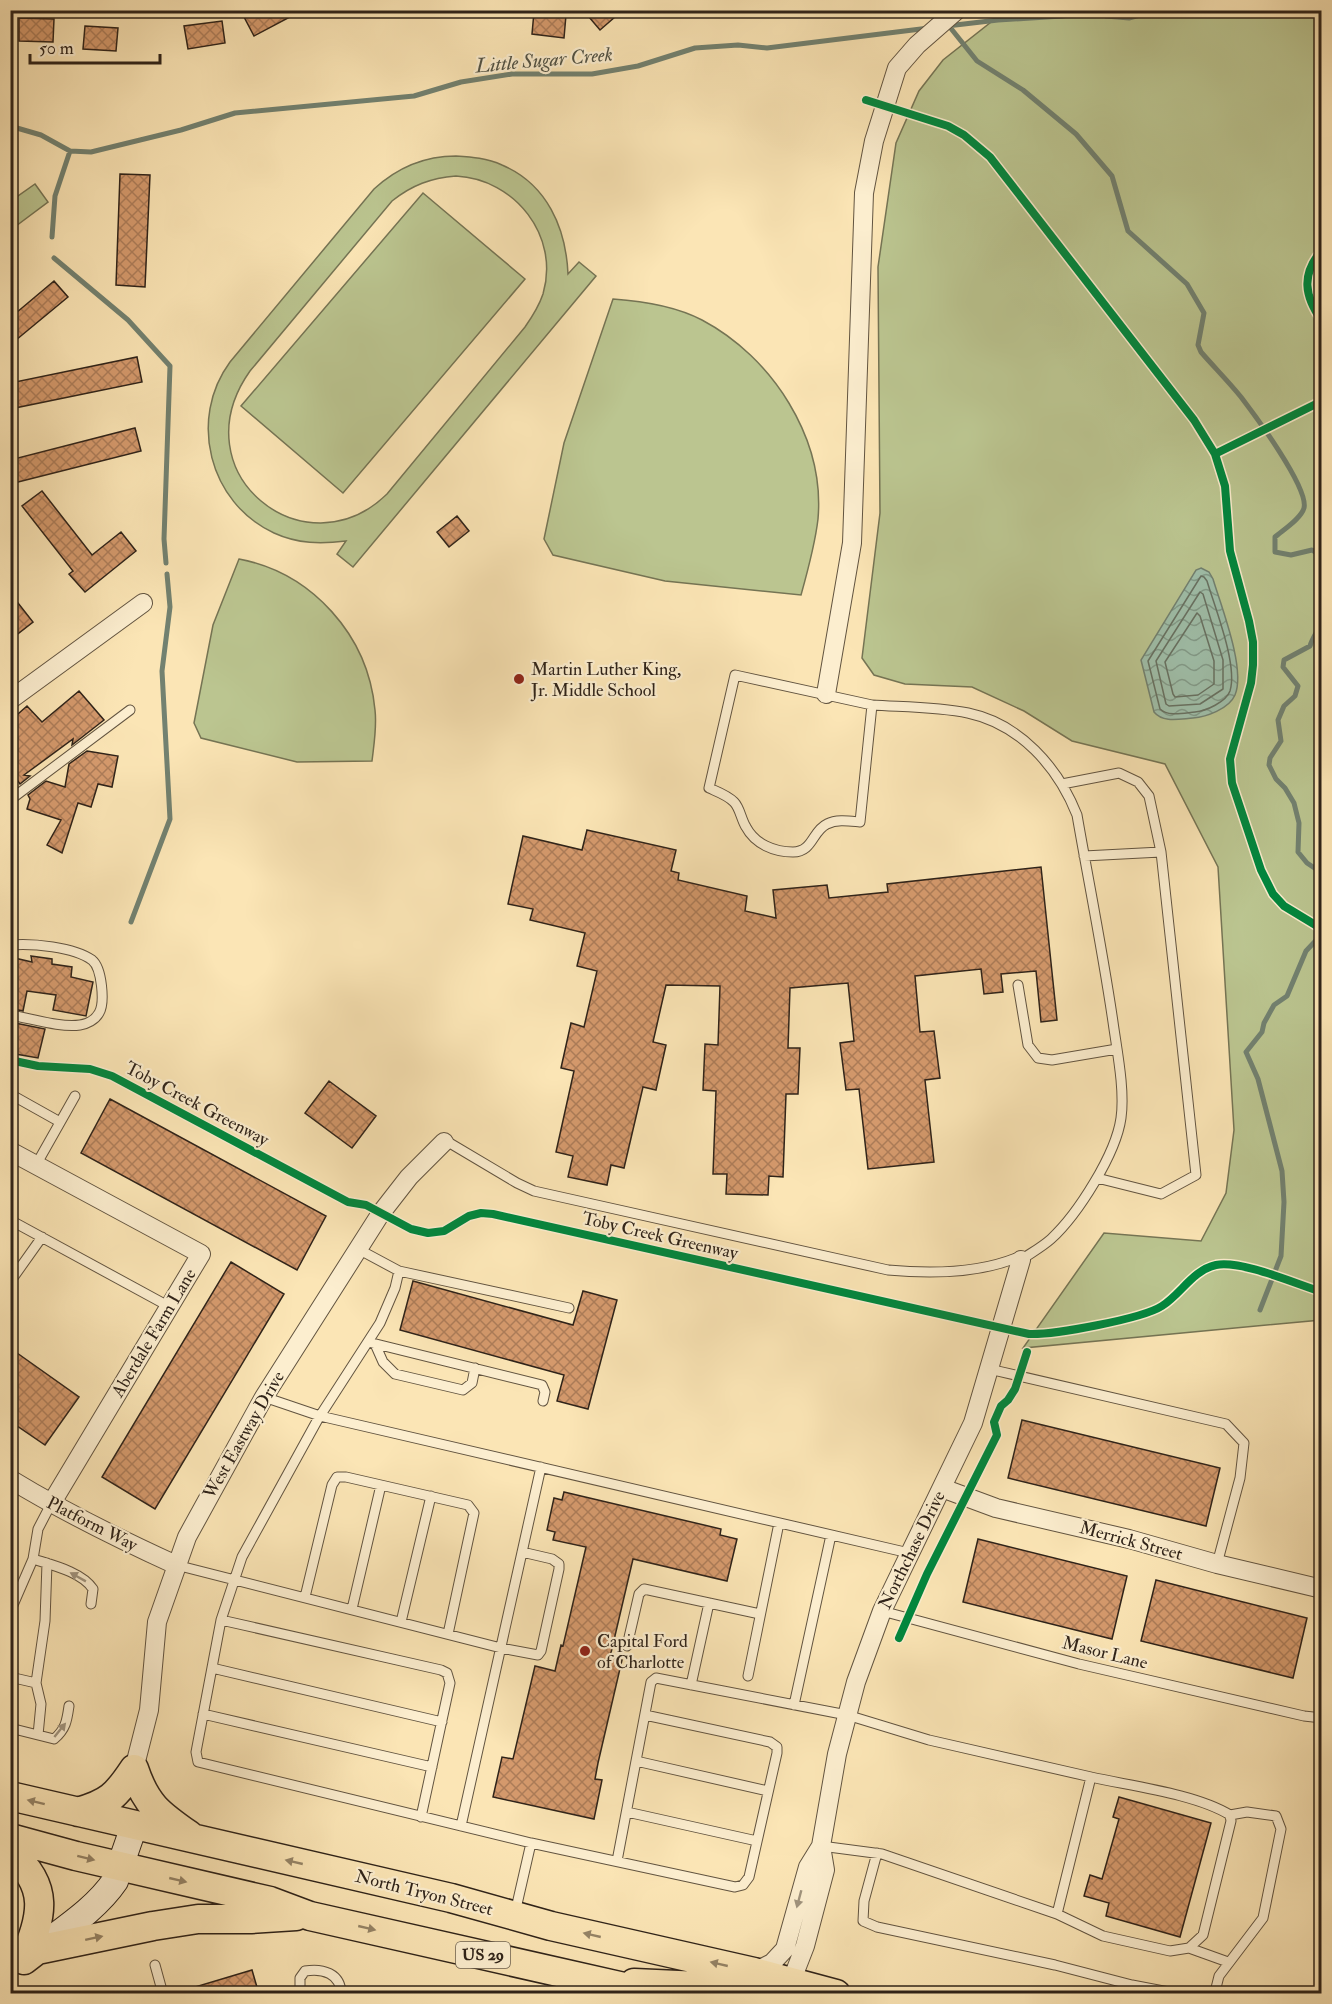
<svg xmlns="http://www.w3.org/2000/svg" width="1332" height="2004" font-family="'IM FELL Double Pica',serif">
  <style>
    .park { fill: #bbc590; stroke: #757454; stroke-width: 1.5; fill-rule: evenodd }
    .water { fill: url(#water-waves); stroke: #728170; stroke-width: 1.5 }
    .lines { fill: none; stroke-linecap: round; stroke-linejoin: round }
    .shore { stroke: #677162; stroke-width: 1.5 }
    .stream { stroke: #728170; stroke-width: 5 }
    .building { fill: url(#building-cross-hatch); stroke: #2f2319; stroke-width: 1.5 }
    .lane-casing { stroke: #625440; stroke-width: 11 }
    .street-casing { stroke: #625440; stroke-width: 20 }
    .secondary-casing { stroke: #2f2319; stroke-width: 28 }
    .primary-casing { stroke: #2f2319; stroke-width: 31 }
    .lane { stroke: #fceecf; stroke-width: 9 }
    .street { stroke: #fceecf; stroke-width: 18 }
    .secondary { stroke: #fceecf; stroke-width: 26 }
    .primary { stroke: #fbe5b5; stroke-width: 28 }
    .cycleway-casing { stroke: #fceecf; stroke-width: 11 }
    .cycleway { stroke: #00873e; stroke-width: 8 }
    .oneway { fill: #a0937d }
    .oneway2 { fill: #958467 }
    .poi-dot { fill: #8f2418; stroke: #fceecf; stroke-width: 2 }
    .labels { text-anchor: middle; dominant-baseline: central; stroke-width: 4.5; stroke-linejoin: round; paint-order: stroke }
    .shield { fill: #fceecf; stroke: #6c6050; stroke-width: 1.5 }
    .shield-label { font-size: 16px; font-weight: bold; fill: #2f2319 }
    .poi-label { font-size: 18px; fill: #2f2319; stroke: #fceecf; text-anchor: start }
    .street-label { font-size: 18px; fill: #2f2319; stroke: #fceecf }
    .water-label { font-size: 20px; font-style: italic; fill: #515244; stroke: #fceecf }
  </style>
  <defs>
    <pattern id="water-waves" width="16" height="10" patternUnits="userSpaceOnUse" patternTransform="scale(1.5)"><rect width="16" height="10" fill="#9fbfaa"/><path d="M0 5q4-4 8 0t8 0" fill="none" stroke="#829b8a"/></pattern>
    <pattern id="building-cross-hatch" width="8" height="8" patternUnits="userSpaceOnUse" patternTransform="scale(1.5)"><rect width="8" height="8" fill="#d4996c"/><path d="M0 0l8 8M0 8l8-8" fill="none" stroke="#ac7c58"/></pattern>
  </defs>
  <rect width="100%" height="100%" fill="#fbe5b5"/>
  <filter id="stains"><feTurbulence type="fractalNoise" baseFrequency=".00333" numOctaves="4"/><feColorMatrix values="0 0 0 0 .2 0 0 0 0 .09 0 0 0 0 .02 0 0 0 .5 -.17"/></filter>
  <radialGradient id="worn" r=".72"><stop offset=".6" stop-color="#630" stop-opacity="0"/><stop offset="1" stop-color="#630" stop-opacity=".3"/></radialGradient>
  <path class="park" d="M1132 10 1321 11V1320L1023 1348 1104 1233 1201 1241 1226 1193 1234 1130 1218 867 1165 764 1072 741 1024 711 972 687 905 684 874 675 862 658 880 513 878 267 896 143 919 91 943 60 995 19Z
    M456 156C472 157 487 158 502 165 547 184 566 228 568 274L579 262 596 276 353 567 337 554 346 541C321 544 298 544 274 533 209 503 188 419 230 362L374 189C398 167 424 156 456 156ZM456 176C515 179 560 236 543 294 539 306 532 317 525 327L387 494C305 574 178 473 250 371L392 201C412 185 431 178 456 176Z
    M35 184 48 202 16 226 11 219V201Z
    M423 193 525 279 343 493 241 406Z
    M613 299C643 301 675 306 702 320 772 357 825 438 818 519 815 545 808 570 801 595L665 581 553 555 544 539 564 443Z
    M239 559C312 573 368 635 375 710 377 727 374 744 372 761L297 762 201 738 194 723 213 625Z"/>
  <path class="water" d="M1201 568 1209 572 1213 579C1221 606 1246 669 1235 695 1229 709 1206 717 1193 718 1179 719 1163 723 1154 712L1141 660 1196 570Z"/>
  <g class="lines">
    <path class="shore" d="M1201 576 1204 577 1207 581C1215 608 1238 665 1230 691 1226 702 1206 711 1195 712 1184 713 1168 717 1160 709L1148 661Z
      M1200 592 1203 594 1223 660V689L1200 704 1169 706 1166 704 1156 661Z
      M1197 613 1200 616 1214 661V684L1198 695 1175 697 1173 694 1165 662Z"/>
    <path class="stream" d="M947 26 998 20 1062 16 1096 11 1106 16 1129 18 1158 10
      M949 26 977 61 1023 90 1076 134 1112 176 1128 231 1187 284 1204 313 1198 345 1201 352C1214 367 1228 381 1241 397 1254 414 1309 488 1304 508 1301 519 1283 530 1275 537V552L1291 555 1312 550 1318 554C1321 567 1319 579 1319 592 1320 601 1322 611 1321 620 1320 629 1313 636 1310 646L1284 660 1283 667 1298 686 1295 696 1284 706 1278 720 1281 741 1270 758 1269 765 1276 779 1285 788 1294 803 1299 823 1298 852 1307 863 1322 873
      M10 126 41 135 70 151 91 152 181 130 235 113 414 96 461 82 512 74H592L638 66 695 48 738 45 767 48 929 28
      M52 237 55 196 70 151
      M54 258 128 320 170 366 164 539 166 563
      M131 922 170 819 162 671 170 607 167 574
      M1260 1310 1281 1256 1284 1202 1282 1171 1258 1079 1246 1052 1262 1032 1264 1023 1274 1005 1287 996 1306 951 1322 934"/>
  </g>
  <path class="building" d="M253 10H303L254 36 243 15Z
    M583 10H623L600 30Z
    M534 12 566 15 564 38 532 34Z
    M19 18 54 19 53 42 19 41Z
    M222 21 225 43 188 49 184 26Z
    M85 26 118 28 116 51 83 49Z
    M120 174 150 175 145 287 116 285Z
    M54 281 68 297 10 345V318Z
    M137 357 142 382 10 409V383Z
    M135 428 141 451 10 484V460Z
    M42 491 92 555 121 532 136 551 85 592 69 574 73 571 22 506Z
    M457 516 469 531 449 547 437 532Z
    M18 603 33 622 10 640V609Z
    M79 691 104 720 72 745 73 739 24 775 30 776 20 784 10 770V721L27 706 42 722Z
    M87 751 118 756 112 787 98 784 91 807 78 803 62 853 47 845 61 820 27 809 30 799 28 795 46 781 65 787 69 764Z
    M587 830 676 850 671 871 679 873 678 880 747 896 745 911 776 918 773 890 827 885 829 898 888 892 887 884 1041 867 1057 1020 1041 1022 1036 971 1001 974 1003 992 984 994 981 969 915 976 920 1032 934 1031 940 1078 925 1080 934 1162 868 1169 859 1089 846 1090 840 1043 854 1041 848 983 790 988 788 1048H800L798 1094H786L783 1177 769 1176 768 1195 726 1194 727 1174H713L716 1091 703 1090 705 1044 718 1045 720 986 666 985 653 1042 666 1045 656 1090 643 1087 624 1168 611 1165 607 1185 568 1177 573 1156 556 1152 574 1071 561 1068 571 1023 584 1027 597 971 577 966 585 933 530 920 533 909 508 904 523 836 582 850Z
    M31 956 52 959V964L72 967 71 977 93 982 86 1016 53 1010 56 995 27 991 23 1011 10 1008V957L32 962Z
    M10 1022 45 1029 38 1058 10 1053Z
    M329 1081 376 1116 352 1148 305 1113Z
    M110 1099 326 1216 297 1270 81 1153Z
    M231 1262 284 1294 155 1509 102 1477Z
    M413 1281 573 1325 583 1291 617 1300 588 1409 557 1401 564 1375 400 1330Z
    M10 1348 79 1397 45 1445 10 1421Z
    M1022 1420 1220 1468 1206 1526 1008 1478Z
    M564 1492 721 1529 720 1535 737 1539 727 1581 633 1559 610 1657 622 1660 598 1763 595 1779 602 1780 594 1819 493 1797 502 1757 513 1759 535 1666 555 1671 561 1645 563 1646 586 1547 553 1540 555 1532 547 1530 554 1498 562 1500Z
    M978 1539 1127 1576 1112 1639 963 1602Z
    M1156 1580 1307 1618 1293 1678 1141 1641Z
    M1119 1797 1211 1823 1180 1937 1106 1916 1109 1903 1084 1896 1090 1875 1102 1879 1119 1819 1113 1817Z
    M252 1970 259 1994H185V1990Z"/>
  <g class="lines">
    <g class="lane-casing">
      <path id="lane" d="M735 675 872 705 860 822C849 821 837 819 827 824 812 831 813 852 793 852 774 852 755 844 746 827 741 819 740 808 734 802 727 795 718 792 709 788Z
        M1062 784 1119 773 1138 782 1149 796 1161 852 1084 856
        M10 800 130 710
        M10 945C32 943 74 947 92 960 102 968 105 1003 99 1013 95 1020 87 1024 80 1025 60 1028 30 1018 10 1015
        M1018 985 1028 1045 1038 1058 1052 1060 1117 1049
        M10 1094 60 1122
        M444 1142H448L517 1183 534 1191 888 1270C930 1274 976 1274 1016 1258L1021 1260C1031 1253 1042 1247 1051 1239 1078 1214 1116 1154 1121 1118 1125 1090 1117 1051 1113 1022 1103 953 1089 884 1077 815 1058 767 1020 724 968 713 938 707 902 707 872 705
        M36 1165 75 1096
        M1097 1178 1161 1194 1196 1175 1161 852
        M10 1220 170 1307
        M358 1249 399 1271 569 1308
        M399 1271 395 1288 380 1323 318 1419 242 1557 221 1620 196 1752 198 1762 531 1843 735 1887 743 1885 749 1877 777 1753V1747L770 1742 645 1715
        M10 1282 42 1237
        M368 1342 542 1385 545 1392 543 1401
        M375 1344 383 1362 395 1374 463 1390 472 1383 475 1368
        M989 1369 1226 1424 1244 1443 1240 1478 1217 1564
        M264 1397 320 1416 909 1553
        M33 1559C52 1565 82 1572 93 1589L91 1604
        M176 1565 501 1648 538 1655 541 1651 559 1569V1564L552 1559 522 1552
        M305 1597 332 1485 337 1477H346L468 1505 474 1513 448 1634
        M352 1609 381 1485
        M882 1611 1079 1664 1304 1716 1322 1718
        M10 1612 33 1559 38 1529 51 1504
        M221 1620 441 1670 447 1673 450 1683 421 1817
        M401 1622 431 1496
        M627 1646 639 1594 644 1589 760 1614
        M212 1668 442 1722
        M748 1676 779 1523
        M10 1677 36 1683
        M691 1685 709 1603
        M794 1705 831 1535
        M203 1714 432 1767
        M10 1728 54 1739C66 1729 67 1720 69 1706
        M38 1735 41 1704 36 1683 45 1621 47 1563
        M636 1761 768 1791
        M627 1812 757 1841
        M461 1826 541 1467
        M821 1846 882 1854 1057 1914 1103 1936 1170 1951 1189 1948 1203 1935 1231 1821 1230 1815C1196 1794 1131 1786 1091 1777L1057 1914
        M877 1853 864 1901 863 1921 877 1927 1055 1965 1132 1985 1179 1994
        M617 1861 651 1682 656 1678 847 1715 929 1740 1091 1777
        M515 1913 531 1843
        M1189 1948 1228 1962
        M155 1965 163 1994
        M300 1994V1978L305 1971C322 1968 341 1973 341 1994
        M1211 1994 1215 1992 1219 1976 1263 1918 1281 1829 1276 1816 1247 1812 1230 1815"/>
    </g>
    <g class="street-casing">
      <path id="street" d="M826 694 852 543 864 193 874 141 897 68 917 45 957 10
        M10 700 143 603
        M10 1151 201 1254 51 1504
        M10 1479C64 1512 119 1539 176 1565
        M942 1488 996 1508 1129 1539 1217 1564 1322 1589
        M134 1769 149 1710 157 1622 187 1537 264 1397 381 1213 409 1177 444 1142
        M754 1972 772 1963 785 1949 808 1867 821 1846
        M791 1982 805 1946 825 1870 821 1846 837 1754 856 1682 882 1611 973 1423 1021 1260"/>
    </g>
    <g class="secondary-casing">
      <path id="secondary" d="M37 1950C64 1929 96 1909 115 1881L134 1826"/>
    </g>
    <g class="primary-casing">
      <path id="primary" d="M134 1769C146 1805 159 1814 189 1835
        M10 1796 451 1898 551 1926 754 1972 836 1994
        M78 1812C109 1803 116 1796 134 1769
        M10 1838 76 1856 270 1901 310 1916 655 1994
        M10 1852C51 1887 42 1916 24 1960
        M24 1960 37 1950 153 1926 198 1919H251L296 1916
        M634 1983 722 1987 752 1994"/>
    </g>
    <use href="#lane" class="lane"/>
    <use href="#street" class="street"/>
    <use href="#secondary" class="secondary"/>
    <use href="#primary" class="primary"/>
    <g class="cycleway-casing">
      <path id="cycleway" d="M866 100 948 126 964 135 990 157 1194 420 1215 454 1225 486 1230 551 1249 621 1253 642V665L1251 683 1230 759 1232 783 1261 870 1273 894 1284 906 1322 929
        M1322 250C1301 274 1304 296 1322 321
        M1215 454 1322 401
        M10 1060 38 1066 90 1069 112 1076 348 1202 366 1205 411 1229 428 1233 444 1231 469 1216 481 1213 493 1214 1029 1334C1053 1335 1142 1319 1162 1306 1181 1294 1193 1270 1216 1265 1242 1260 1296 1284 1322 1292
        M899 1638 927 1574 997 1435 994 1422 1001 1406 1008 1400 1015 1389 1027 1352"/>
    </g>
    <use href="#cycleway" class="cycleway"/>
  </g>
  <defs><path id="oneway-solid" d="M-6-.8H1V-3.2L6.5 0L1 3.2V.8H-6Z" transform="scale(1.5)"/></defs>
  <g class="oneway">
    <use href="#oneway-solid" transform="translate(78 1577) rotate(-151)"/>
    <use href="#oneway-solid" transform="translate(60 1730) rotate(-51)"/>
    <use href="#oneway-solid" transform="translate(799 1899) rotate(105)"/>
  </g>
  <g class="oneway2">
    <use href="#oneway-solid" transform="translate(36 1802) rotate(-166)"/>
    <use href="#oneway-solid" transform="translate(86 1858) rotate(14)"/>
    <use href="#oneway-solid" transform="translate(294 1862) rotate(-167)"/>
    <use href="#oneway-solid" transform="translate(178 1880) rotate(13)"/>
    <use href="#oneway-solid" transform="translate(367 1928) rotate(13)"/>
    <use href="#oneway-solid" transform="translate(592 1935) rotate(-167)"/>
    <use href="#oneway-solid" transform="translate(94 1938) rotate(-12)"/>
    <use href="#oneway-solid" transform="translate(719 1964) rotate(-167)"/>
  </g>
  <g class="poi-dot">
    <circle cx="519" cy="679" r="6"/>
    <circle cx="585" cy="1651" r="6"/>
  </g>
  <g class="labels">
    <rect class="shield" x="456" y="1942" width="54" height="26" rx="4.5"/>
    <g class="shield-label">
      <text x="483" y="1955">US 29</text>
    </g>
    <g class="poi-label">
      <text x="531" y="669">Martin Luther King,<tspan x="531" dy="21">Jr. Middle School</tspan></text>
      <text x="597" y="1641">Capital Ford<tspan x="597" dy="21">of Charlotte</tspan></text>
    </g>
    <g class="street-label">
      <text transform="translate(197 1104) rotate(28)">Toby Creek Greenway</text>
      <text transform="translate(660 1236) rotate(13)">Toby Creek Greenway</text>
      <text transform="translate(154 1333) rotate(-59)">Aberdale Farm Lane</text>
      <text transform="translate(244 1435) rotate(-60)">West Eastway Drive</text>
      <text transform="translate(92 1524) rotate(27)">Platform Way</text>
      <text transform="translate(1131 1541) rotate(15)">Merrick Street</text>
      <text transform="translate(912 1550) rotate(-64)">Northchase Drive</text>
      <text transform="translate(1105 1653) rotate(14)">Masor Lane</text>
      <text transform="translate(424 1893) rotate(14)">North Tryon Street</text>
    </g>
    <g class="water-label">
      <text transform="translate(544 60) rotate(-5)">Little Sugar Creek</text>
    </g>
  </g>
  <rect width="1332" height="2004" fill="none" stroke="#fbe5b5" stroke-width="36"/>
  <rect x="12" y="12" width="1308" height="1980" fill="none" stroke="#2f2319" stroke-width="3"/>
  <rect x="18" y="18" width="1296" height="1968" fill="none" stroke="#2f2319" stroke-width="1.5"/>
  <path d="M30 54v9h130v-9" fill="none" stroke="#2f2319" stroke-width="3"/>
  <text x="39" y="54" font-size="18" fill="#2f2319" stroke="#fceecf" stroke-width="4.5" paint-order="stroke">50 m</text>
  <rect width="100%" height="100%" filter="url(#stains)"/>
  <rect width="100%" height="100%" fill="url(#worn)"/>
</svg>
